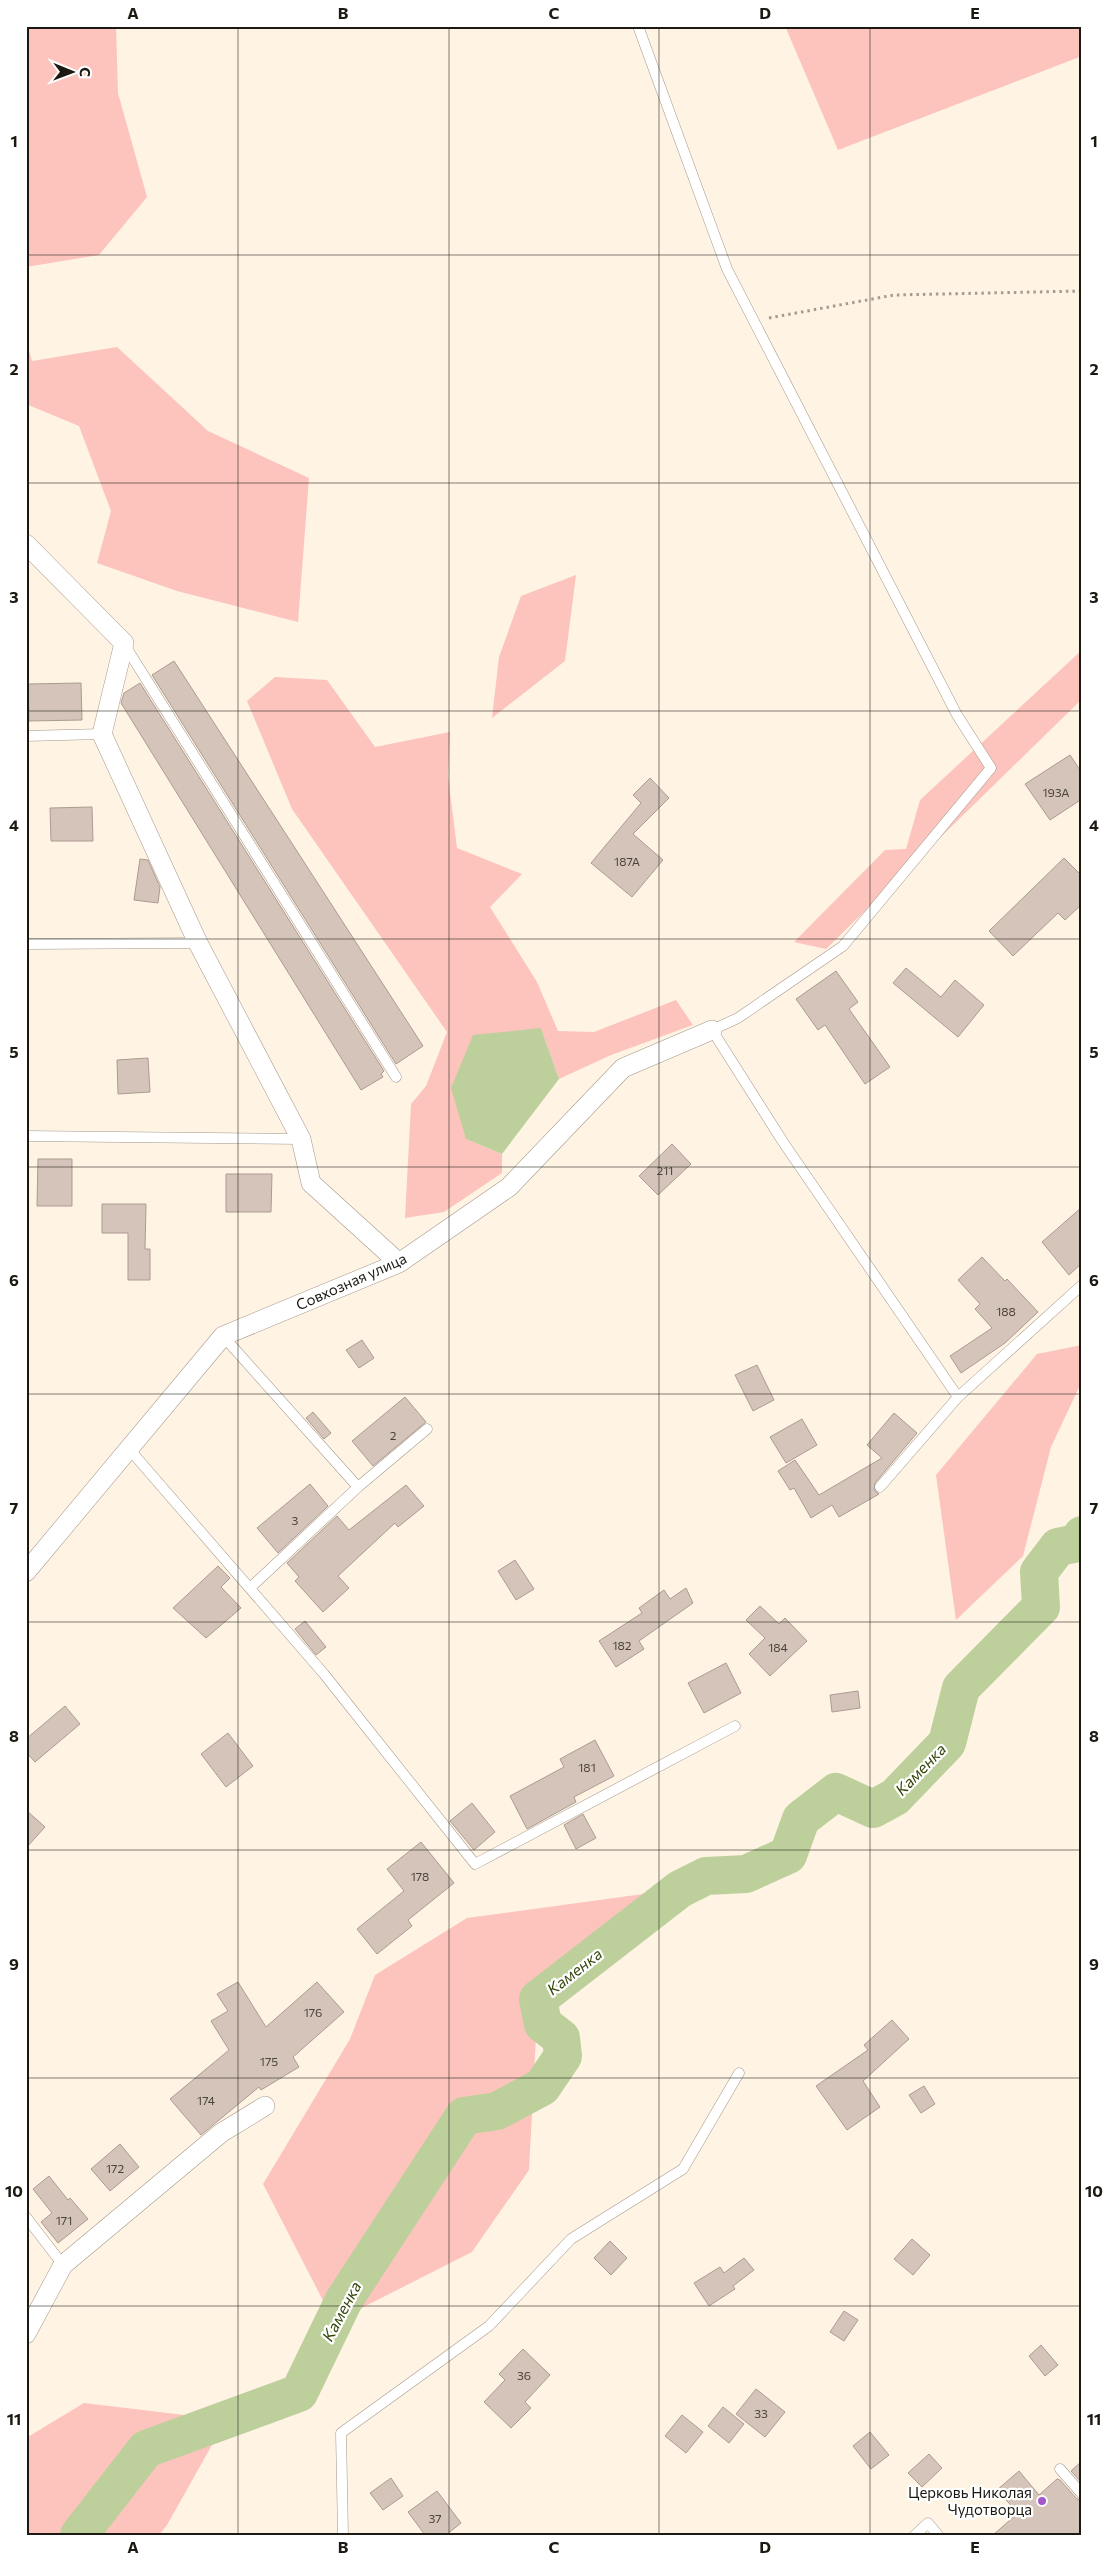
<svg xmlns="http://www.w3.org/2000/svg" width="1108" height="2561" font-family="Commissioner,sans-serif">
  <style>
    .green { fill: #fcc4bd }
    .water { fill: #bdd09b }
    .lines { fill: none; stroke-linecap: round; stroke-linejoin: round }
    .river { stroke: #bdd09b; stroke-width: 38 }
    .building { fill: #d5c4ba; stroke: #ac9b92 }
    .lane-casing { stroke: #a3988a; stroke-width: 11 }
    .street-casing { stroke: #a3988a; stroke-width: 20 }
    .path { stroke: #a59c91; stroke-width: 3; stroke-dasharray: 2.5 4; stroke-linecap: butt }
    .lane { stroke: #fff; stroke-width: 10 }
    .street { stroke: #fff; stroke-width: 19 }
    .grid { fill: none; stroke: #1c1913; stroke-width: 1; stroke-opacity: 0.55 }
    .poi-dot { fill: #a556c8; stroke: #fff; stroke-width: 2 }
    .labels { text-anchor: middle; dominant-baseline: central; stroke-width: 4.5; stroke-linejoin: round; paint-order: stroke }
    .number-label { font-size: 12px; fill: #4a443d }
    .street-label { font-size: 15px; fill: #1c1913; stroke: #fff }
    .poi-label { font-size: 15px; fill: #1c1913; stroke: #fff; text-anchor: end }
    .water-label { font-size: 16px; font-style: italic; fill: #37470d; stroke: #fff }
    .neatline { fill: none; stroke: #1c1913; stroke-width: 2 }
    .grid-label { font-size: 16px; text-anchor: middle; font-weight: bold; fill: #1c1913 }
  </style>
  <rect width="100%" height="100%" fill="#fff3e4"/>
  <path class="green" d="M26 26H116L118 93 147 197 99 255 26 267Z
    M785 26H1082V56L838 150Z
    M26 339 32 361 117 347 208 431 309 478 298 622 177 591 97 563 111 511 79 426 26 404Z
    M576 575 565 661 492 718 499 657 521 596Z
    M1082 650V699L826 949 794 942 885 850 906 849 920 800Z
    M275 677 327 680 375 747 450 732 448 776 457 848 522 874 490 907 537 982 558 1031 594 1032 676 1000 693 1025 611 1055 559 1079 541 1028 466 1139 502 1154V1173L444 1212 405 1218 411 1104 426 1086 447 1032 292 809 247 701Z
    M1082 1345V1381L1051 1447 1023 1556 956 1620 936 1475 1037 1354Z
    M680 1889 538 1999 529 2170 472 2252 334 2322 263 2184 350 2039 375 1975 467 1918Z
    M84 2403 226 2420 167 2525 159 2535H26V2438Z"/>
  <path class="water" d="M541 1028 559 1079 502 1154 466 1139 451 1088 473 1035Z"/>
  <g class="lines">
    <path class="river" d="M79 2535 146 2449 299 2393 344 2300 464 2116 497 2111 542 2087 563 2056 561 2038 543 2024 538 1999 680 1889 706 1876 746 1874 788 1855 801 1819 836 1792 873 1809 895 1797 947 1743 961 1688 1041 1607 1039 1572 1058 1547 1078 1543 1082 1535"/>
  </g>
  <path class="building" d="M174 661 423 1046 396 1064 152 675Z
    M81 683 82 720 29 721 28 684Z
    M140 683 384 1071 381 1074 383 1077 361 1090 121 703 124 693Z
    M1070 755 1082 773V799L1050 820 1025 784Z
    M650 778 669 798 633 834 663 860 632 897 591 863 641 803 633 795Z
    M92 807 93 841H51L50 808Z
    M1064 858 1082 876V904L1065 920 1058 913 1013 956 989 931Z
    M140 859 148 860 160 887 158 903 134 900Z
    M906 968 941 997 955 980 984 1005 958 1037 893 983Z
    M836 971 858 1002 849 1009 890 1067 865 1084 825 1025 818 1030 796 999Z
    M148 1058 150 1092 118 1094 117 1060Z
    M672 1144 691 1164 658 1195 639 1176Z
    M38 1159H72V1206H37Z
    M226 1174H272L271 1212H226Z
    M102 1204H146L145 1249H150V1280H128V1233H102Z
    M1082 1207V1263L1069 1275 1042 1242Z
    M982 1257 1005 1281 1007 1279 1038 1312 1005 1343 961 1373 950 1356 992 1328 975 1309 980 1304 958 1280Z
    M362 1340 374 1358 359 1368 346 1350Z
    M757 1365 774 1400 753 1411 735 1375Z
    M405 1397 426 1422 373 1466 352 1441Z
    M313 1412 331 1433 324 1439 306 1418Z
    M894 1413 917 1433 875 1483 874 1490 879 1494 839 1517 832 1505 811 1518 794 1488 790 1490 778 1471 795 1460 819 1495 882 1458 867 1445Z
    M802 1419 817 1445 786 1463 770 1437Z
    M310 1484 328 1506 278 1553 257 1528Z
    M406 1485 424 1506 398 1527 395 1523 338 1576 349 1588 323 1612 295 1581 299 1577 287 1563 337 1516 349 1530Z
    M515 1560 534 1589 516 1600 498 1571Z
    M218 1566 230 1578 221 1587 241 1608 206 1638 173 1608Z
    M686 1588 693 1603 639 1641 644 1649 616 1667 599 1641 642 1613 639 1608 664 1590 670 1599Z
    M760 1606 779 1624 785 1618 807 1641 770 1676 749 1654 765 1638 746 1620Z
    M305 1621 326 1647 316 1655 295 1629Z
    M726 1663 741 1693 704 1713 688 1683Z
    M858 1691 860 1708 832 1712 830 1695Z
    M65 1706 80 1724 35 1762 26 1752V1739Z
    M228 1733 253 1766 226 1787 201 1754Z
    M595 1740 614 1776 574 1797 576 1802 527 1829 510 1796 564 1767 560 1759Z
    M472 1803 495 1832 474 1850 450 1821Z
    M26 1810 45 1827 26 1848Z
    M583 1814 596 1838 576 1849 564 1825Z
    M421 1842 454 1883 408 1920 412 1926 377 1954 357 1929 404 1891 387 1869Z
    M238 1982 266 2027 317 1982 344 2012 293 2057 299 2067 261 2090 259 2087 201 2135 170 2099 229 2050 211 2021 228 2011 217 1994Z
    M892 2020 909 2039 863 2081 880 2107 847 2130 816 2086 868 2050 864 2045Z
    M924 2086 935 2104 921 2113 909 2095Z
    M120 2144 139 2167 110 2191 91 2169Z
    M49 2176 68 2200 70 2198 88 2219 58 2243 41 2222 52 2213 33 2189Z
    M912 2239 930 2255 913 2275 894 2259Z
    M610 2241 627 2258 611 2275 594 2258Z
    M744 2258 754 2270 733 2286 735 2289 709 2306 694 2283 720 2267 724 2273Z
    M844 2311 858 2320 844 2341 830 2332Z
    M1041 2345 1058 2365 1045 2376 1029 2356Z
    M523 2349 550 2375 525 2402 531 2408 511 2428 484 2402 505 2380 499 2374Z
    M756 2389 785 2412 765 2437 736 2414Z
    M723 2407 744 2424 729 2443 708 2426Z
    M682 2415 703 2432 686 2453 665 2436Z
    M870 2432 889 2455 871 2469 853 2446Z
    M929 2454 942 2468 922 2487 908 2473Z
    M1082 2461V2483L1071 2471Z
    M1019 2471 1039 2495 1057 2479 1060 2480 1077 2499 1082 2501V2535H993L1018 2513 997 2490Z
    M391 2478 403 2496 383 2510 370 2493Z
    M437 2491 461 2523 446 2535H425L408 2512Z"/>
  <g class="lines">
    <g class="lane-casing">
      <path id="lane" d="M638 26 727 269 957 715 991 768 843 946 738 1018 712 1030 783 1142 958 1397 1082 1285
        M124 644 396 1077
        M26 736 102 734
        M26 944 198 943
        M26 1136 301 1139
        M223 1336 358 1487
        M130 1450 324 1674 475 1864 735 1726
        M880 1487 958 1397
        M250 1588 358 1487 427 1429
        M26 2217 63 2265
        M1060 2469 1082 2494
        M343 2535 341 2433 489 2326 571 2239 683 2169 739 2073
        M915 2535 928 2523 938 2535"/>
    </g>
    <g class="street-casing">
      <path id="street" d="M26 544 124 643 102 734 198 943 301 1139 311 1183 399 1263
        M26 1572 223 1336 399 1263 509 1187 623 1068 712 1030
        M26 2334 63 2265 221 2133 265 2106"/>
    </g>
    <path class="path" d="M769 318 894 295 1082 291"/>
    <use href="#lane" class="lane"/>
    <use href="#street" class="street"/>
  </g>
  <path class="grid" d="M238 26V2535M449 26V2535M659 26V2535M870 26V2535M26 255H1082M26 483H1082M26 711H1082M26 939H1082M26 1167H1082M26 1394H1082M26 1622H1082M26 1850H1082M26 2078H1082M26 2306H1082"/>
  <circle class="poi-dot" cx="1042" cy="2501" r="5"/>
  <g class="labels">
    <g class="number-label">
      <text x="1056" y="792">193А</text>
      <text x="627" y="861">187А</text>
      <text x="665" y="1170">211</text>
      <text x="1006" y="1311">188</text>
      <text x="393" y="1435">2</text>
      <text x="295" y="1520">3</text>
      <text x="622" y="1645">182</text>
      <text x="778" y="1647">184</text>
      <text x="587" y="1767">181</text>
      <text x="420" y="1876">178</text>
      <text x="313" y="2012">176</text>
      <text x="269" y="2061">175</text>
      <text x="206" y="2100">174</text>
      <text x="115" y="2168">172</text>
      <text x="64" y="2220">171</text>
      <text x="524" y="2375">36</text>
      <text x="761" y="2413">33</text>
      <text x="435" y="2518">37</text>
    </g>
    <g class="street-label">
      <text transform="translate(351 1281) rotate(-24)">Совхозная улица</text>
    </g>
    <g class="poi-label">
      <text x="1032" y="2492">Церковь Николая<tspan x="1032" dy="17">Чудотворца</tspan></text>
    </g>
    <g class="water-label">
      <text transform="translate(920 1769) rotate(-46)">Каменка</text>
      <text transform="translate(574 1971) rotate(-38)">Каменка</text>
      <text transform="translate(341 2311) rotate(-62)">Каменка</text>
    </g>
  </g>
  <rect width="1108" height="2561" fill="none" stroke="#ffffff" stroke-width="55"/>
  <g transform="translate(72 72) rotate(91)" stroke="#ffffff" stroke-width="4" paint-order="stroke">
  <path d="M0-4L9 19L0 12L-9 19Z" fill="#1c1913"/>
  <text y="-8" font-size="14" font-weight="bold" text-anchor="middle" fill="#1c1913">С</text>
  </g>
  <rect x="28" y="28" width="1052" height="2506" class="neatline"/>
  <g class="grid-label">
    <text x="133" y="19">A</text>
    <text x="343" y="19">B</text>
    <text x="554" y="19">C</text>
    <text x="765" y="19">D</text>
    <text x="975" y="19">E</text>
    <text x="14" y="147">1</text>
    <text x="1094" y="147">1</text>
    <text x="14" y="375">2</text>
    <text x="1094" y="375">2</text>
    <text x="14" y="603">3</text>
    <text x="1094" y="603">3</text>
    <text x="14" y="831">4</text>
    <text x="1094" y="831">4</text>
    <text x="14" y="1058">5</text>
    <text x="1094" y="1058">5</text>
    <text x="14" y="1286">6</text>
    <text x="1094" y="1286">6</text>
    <text x="14" y="1514">7</text>
    <text x="1094" y="1514">7</text>
    <text x="14" y="1742">8</text>
    <text x="1094" y="1742">8</text>
    <text x="14" y="1970">9</text>
    <text x="1094" y="1970">9</text>
    <text x="14" y="2197">10</text>
    <text x="1094" y="2197">10</text>
    <text x="14" y="2425">11</text>
    <text x="1094" y="2425">11</text>
    <text x="133" y="2553">A</text>
    <text x="343" y="2553">B</text>
    <text x="554" y="2553">C</text>
    <text x="765" y="2553">D</text>
    <text x="975" y="2553">E</text>
  </g>
</svg>
